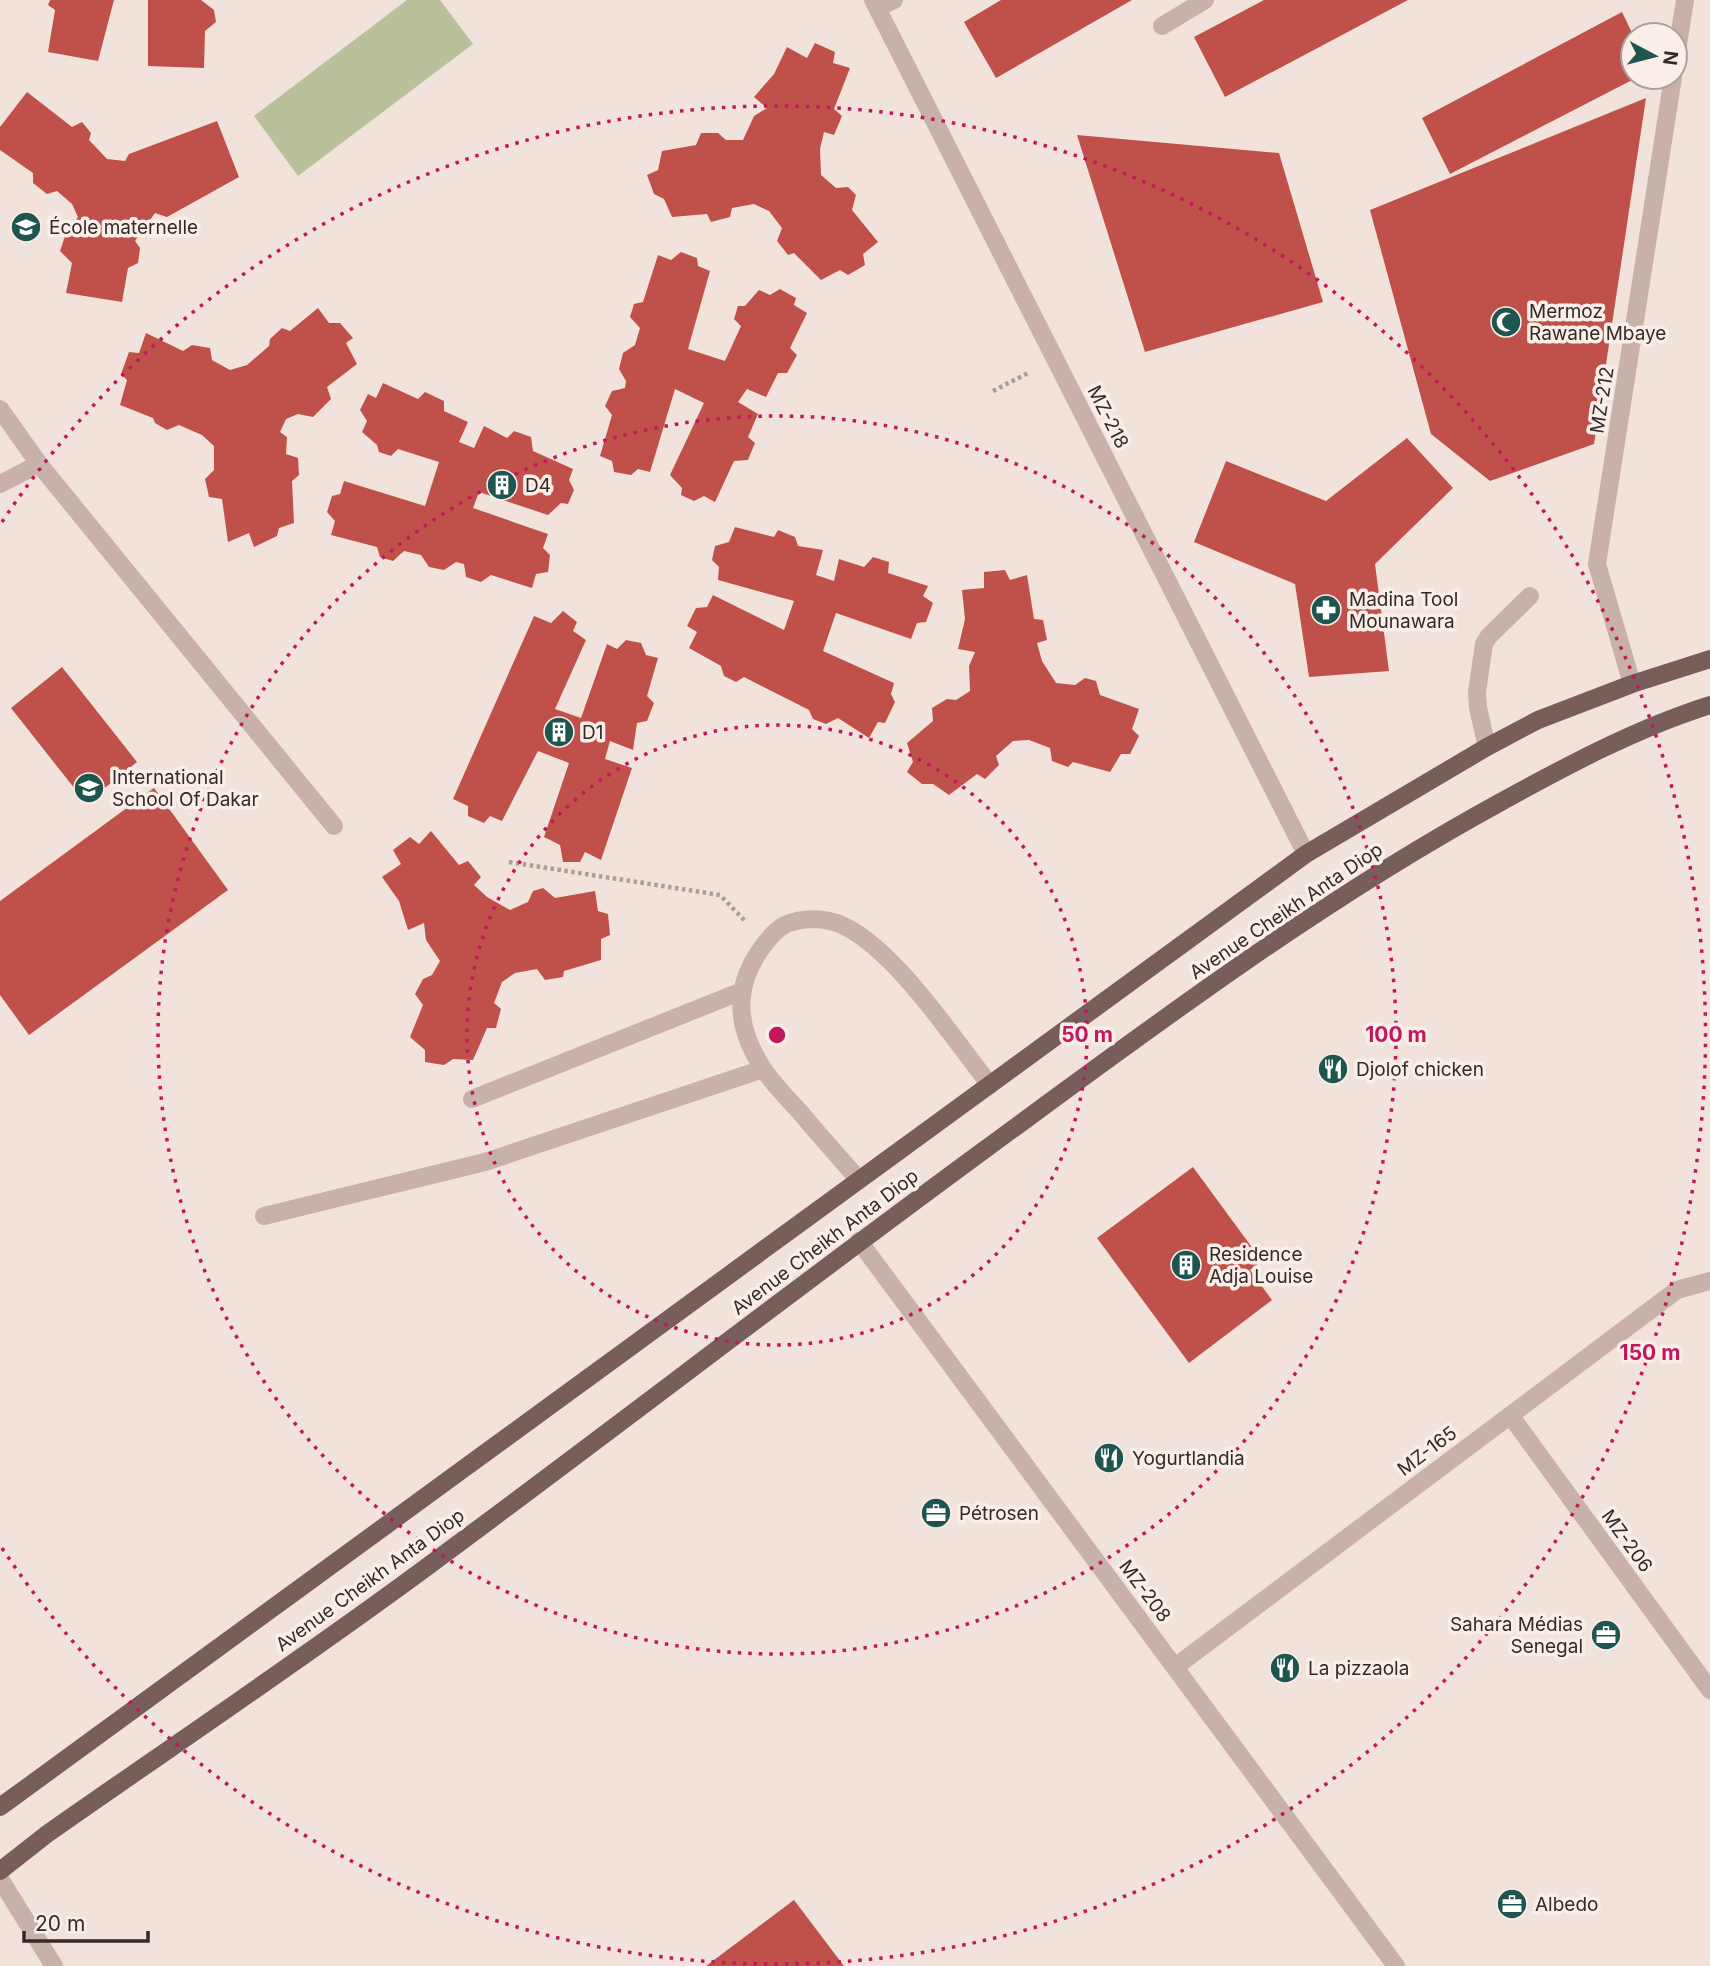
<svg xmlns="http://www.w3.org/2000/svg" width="1710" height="1966" font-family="Inter,sans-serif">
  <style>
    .green { fill: #babf9c }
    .building { fill: #c0514a }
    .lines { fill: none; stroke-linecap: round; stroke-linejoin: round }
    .path { stroke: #b49b92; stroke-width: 4.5; stroke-dasharray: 3.5 3.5; stroke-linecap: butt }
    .lane { stroke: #c8b1a8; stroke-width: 18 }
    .street { stroke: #c8b1a8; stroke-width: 18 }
    .primary { stroke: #775e5a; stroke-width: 18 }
    .ring { fill: none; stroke: #c2185b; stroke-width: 3.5; stroke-dasharray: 3.5 7 }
    .labels { text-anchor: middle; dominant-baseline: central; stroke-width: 7; stroke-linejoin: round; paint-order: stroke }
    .poi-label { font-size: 19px; fill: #352a28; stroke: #f9eee8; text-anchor: start }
    .street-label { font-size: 19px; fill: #352a28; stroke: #f9eee8 }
    .centre { fill: #c2185b; stroke: #f9eee8; stroke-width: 3.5 }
    .ring-label { font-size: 21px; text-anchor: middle; font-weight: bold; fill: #c2185b; stroke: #f9eee8; stroke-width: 7; stroke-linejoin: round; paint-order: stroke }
  </style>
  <rect width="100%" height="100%" fill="#f1e3dc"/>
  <path class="green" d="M407 0H440L473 44 298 176 254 116Z"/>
  <path class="building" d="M50 0H114L98 61 48 52 55 10 48 5Z
    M148 0H201L214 10 216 22 205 31 204 68 148 66Z
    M1001 0H1132L996 78 964 22Z
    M1264 0H1408L1225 97 1194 37Z
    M1622 12 1633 35V77H1638L1450 174 1422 118Z
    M815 43 835 52 833 63 850 68 834 109 842 116 834 135 824 132 820 149 821 175 836 188 848 187 856 195 852 210 878 242 863 254 865 265 848 275 840 270 821 280 794 253 788 255 777 241 782 228 769 211 754 204 732 208 730 217 711 222 707 214 672 217 664 199 654 194 647 175 658 170 662 151 696 145 701 133H718L726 140H743L754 116 767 108 754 97 774 74 787 47 807 58Z
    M27 92 72 127 82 122 91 133 89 140 107 159 125 161 129 154 217 121 239 177 167 217 155 213 135 241 140 248 138 263 128 268 122 302 66 293 72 263 60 251 66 233 78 217 72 204 57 191 47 194 33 183V173L0 150V127Z
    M1646 98 1594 444 1490 481 1431 434 1370 210Z
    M1077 135 1279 153 1323 302 1145 352Z
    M681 252 697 258 698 266 710 271 688 349 725 361 741 326 734 319 738 306H745L759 290 770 295 780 289 796 298 794 305 807 313 790 348 797 355 787 373H778L766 397 747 389 738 402 758 414 748 437 755 443 748 460 734 461 715 502 704 496 694 501 681 495 682 488 670 475 704 403 675 389 650 472 638 469 631 475 614 472 612 461 600 456 612 415 605 406 612 391 625 388 626 381 619 369 623 353 635 345 640 328 630 317 634 304 643 302 658 255 671 260Z
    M318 308 329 323H340L353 338 346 343 357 364 327 387 331 399 313 417 298 414 286 419 280 432 287 437 286 454 298 458 299 475 292 481 294 523 279 528 277 536 254 547 249 533 228 542 222 499 209 497 205 479 214 470V446L202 435 179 425 167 430 155 423 153 418 120 405 127 380 121 374 129 352 139 353 146 333 183 351 192 345 210 348 212 360 230 370 247 365 269 346 270 339 282 328 290 331Z
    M383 383 418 399 425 392 444 401V411L468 422 459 442 474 448 484 426 507 438 514 431 531 437 533 451 573 469 569 480 574 490 568 504 561 503 548 515 479 492 473 508 548 534 543 548 550 555 548 572 536 574 532 588 491 575 481 582 466 577 464 564 456 562 444 570 429 567 421 555 404 551 393 561 380 557 377 547 331 535 335 521 327 512 332 496 340 494 344 481 425 506 439 462 398 449 391 456 379 452 377 445 362 432 367 421 360 410 368 394 376 398Z
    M1407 438 1453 488 1375 564 1389 671 1309 677 1295 584 1194 542 1226 461 1326 501Z
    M735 527 774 537 778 530 795 537 798 546 823 550 816 575 834 581 839 559 864 567 873 557 889 562 888 573 928 586 923 596 933 603 926 622 917 623 911 639 836 613 823 651 894 683 891 694 895 702 885 723 878 722 869 738 838 718 826 724 813 719 809 710 744 677 736 682 724 676 721 666 689 648 697 632 687 626 696 608 707 607 713 595 784 630 794 601 718 580 719 567 712 560 715 546 729 542Z
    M1005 570 1010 580 1027 575 1034 619 1043 620 1047 640 1037 643 1042 661 1056 683 1075 685 1085 678 1096 681 1100 695 1139 709 1132 729 1139 736 1130 754H1121L1110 772 1073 762 1068 767 1052 761 1050 748 1029 740 1013 741 996 756 999 765 985 779 977 774 949 795 933 784H922L907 772 913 762 907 743 933 721 932 708 947 699 956 700 970 691 969 666 975 652 958 649 965 619 962 590 984 588V572Z
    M563 611 577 622 573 631 586 640 555 709 581 718 607 644 617 649 626 640 641 643 646 655 658 658 647 696 654 703 647 721 637 723 633 750 610 741 605 759 632 768 601 860 585 852 580 862H563L560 845 544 837 569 763 538 751 502 821 490 816 484 823 468 816V806L453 799 534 616 551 623Z
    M62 667 137 762 86 803 11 708Z
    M154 788 228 890 29 1035 0 995V901Z
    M431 831 459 865 468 861 481 877 474 885 487 897 510 910 528 902 533 891 543 888 555 898 595 891 598 911 608 914 610 935 601 939V960L564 971 563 977 545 980 537 969 515 973 502 982 494 1003 501 1009 496 1028H487L473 1060 453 1059 444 1065 425 1062V1050L410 1037 423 1005 415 994 423 979 432 975 440 961 426 940 424 923 408 930 399 901 382 877 401 864 393 850 410 837 419 844Z
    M1193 1167 1262 1261 1250 1270 1272 1300 1189 1363 1097 1238Z
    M794 1900 844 1966H706Z"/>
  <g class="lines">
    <path class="path" d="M993 391 1030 372
      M509 862 720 895 746 922"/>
    <path class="lane" d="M0 409 39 464 334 826
      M0 484 39 464
      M1487 747 1478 708 1477 692 1484 644 1489 636 1530 596
      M472 1099 742 991
      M859 1180C839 1157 819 1135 800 1112 787 1098 772 1083 762 1067 731 1019 735 975 774 933 790 916 824 916 844 926 897 952 952 1037 990 1085
      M264 1216 485 1162 763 1069
      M0 1879 54 1966"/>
    <path class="street" d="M873 0 1306 854
      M878 8 894 0
      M1162 26 1205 0
      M1675 64 1685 0
      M1632 684 1597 564 1673 77
      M859 1241 1396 1966
      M1510 1415 1710 1690
      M1175 1667 1677 1290 1710 1281"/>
    <path class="primary" d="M0 1807 1306 854 1487 747 1538 720 1632 684 1710 659
      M0 1871 47 1834C171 1747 298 1662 420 1572 610 1432 797 1287 987 1148 1153 1026 1318 902 1499 803 1566 766 1637 728 1710 705"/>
  </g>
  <g class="ring">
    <circle cx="777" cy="1035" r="310"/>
    <circle cx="777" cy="1035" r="619"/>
    <path d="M2 522A929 929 0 1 1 2 1548"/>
  </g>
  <defs>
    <g id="school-disc" transform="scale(1.575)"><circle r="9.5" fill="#1f554f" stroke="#f9eee8"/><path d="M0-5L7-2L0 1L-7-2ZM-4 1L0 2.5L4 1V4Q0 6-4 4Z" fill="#fff"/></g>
    <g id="mosque-disc" transform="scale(1.575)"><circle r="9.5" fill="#1f554f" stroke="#f9eee8"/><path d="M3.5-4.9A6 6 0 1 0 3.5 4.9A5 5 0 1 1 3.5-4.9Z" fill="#fff"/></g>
    <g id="building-disc" transform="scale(1.575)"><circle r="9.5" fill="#1f554f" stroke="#f9eee8"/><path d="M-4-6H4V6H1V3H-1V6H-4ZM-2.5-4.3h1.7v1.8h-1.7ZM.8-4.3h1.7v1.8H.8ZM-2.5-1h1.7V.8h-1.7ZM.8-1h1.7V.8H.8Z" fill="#fff"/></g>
    <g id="pharmacy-disc" transform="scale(1.575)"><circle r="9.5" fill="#1f554f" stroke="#f9eee8"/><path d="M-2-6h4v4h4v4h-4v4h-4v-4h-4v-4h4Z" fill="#fff"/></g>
    <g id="restaurant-disc" transform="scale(1.575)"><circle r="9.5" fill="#1f554f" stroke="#f9eee8"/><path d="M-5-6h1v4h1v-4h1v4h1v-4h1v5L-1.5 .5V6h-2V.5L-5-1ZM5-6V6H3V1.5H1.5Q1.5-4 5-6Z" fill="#fff"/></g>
    <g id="office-disc" transform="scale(1.575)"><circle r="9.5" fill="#1f554f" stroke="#f9eee8"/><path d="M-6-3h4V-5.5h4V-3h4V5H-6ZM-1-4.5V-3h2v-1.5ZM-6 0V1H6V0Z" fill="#fff"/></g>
  </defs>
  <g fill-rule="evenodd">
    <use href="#school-disc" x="26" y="227"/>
    <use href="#mosque-disc" x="1506" y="322"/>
    <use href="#building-disc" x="502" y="485"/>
    <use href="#pharmacy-disc" x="1326" y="610"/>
    <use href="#building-disc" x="559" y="732"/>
    <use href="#school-disc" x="89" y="788"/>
    <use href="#restaurant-disc" x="1333" y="1069"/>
    <use href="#building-disc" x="1186" y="1265"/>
    <use href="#restaurant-disc" x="1109" y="1458"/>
    <use href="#office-disc" x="936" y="1513"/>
    <use href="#office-disc" x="1606" y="1635"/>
    <use href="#restaurant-disc" x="1285" y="1668"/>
    <use href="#office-disc" x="1512" y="1904"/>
  </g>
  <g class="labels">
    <g class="poi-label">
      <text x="49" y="227">École maternelle</text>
      <text x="1529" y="311">Mermoz<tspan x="1529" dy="22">Rawane Mbaye</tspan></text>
      <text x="525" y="485">D4</text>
      <text x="1349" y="599">Madina Tool<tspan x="1349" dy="22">Mounawara</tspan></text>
      <text x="582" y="732">D1</text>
      <text x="112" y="777">International<tspan x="112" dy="22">School Of Dakar</tspan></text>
      <text x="1356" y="1069">Djolof chicken</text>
      <text x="1209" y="1254">Residence<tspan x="1209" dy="22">Adja Louise</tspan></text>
      <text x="1132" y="1458">Yogurtlandia</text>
      <text x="959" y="1513">Pétrosen</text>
      <text x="1583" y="1624" text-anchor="end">Sahara Médias<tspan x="1583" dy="22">Senegal</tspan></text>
      <text x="1308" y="1668">La pizzaola</text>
      <text x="1535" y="1904">Albedo</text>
    </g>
    <g class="street-label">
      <text transform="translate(1602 400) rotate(-81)">MZ-212</text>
      <text transform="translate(1108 417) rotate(63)">MZ-218</text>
      <text transform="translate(1286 911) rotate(-34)">Avenue Cheikh Anta Diop</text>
      <text transform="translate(825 1242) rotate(-37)">Avenue Cheikh Anta Diop</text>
      <text transform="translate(1427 1451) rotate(-37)">MZ-165</text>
      <text transform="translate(1627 1541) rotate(54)">MZ-206</text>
      <text transform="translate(370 1580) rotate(-36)">Avenue Cheikh Anta Diop</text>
      <text transform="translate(1145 1591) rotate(53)">MZ-208</text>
    </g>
  </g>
  <circle cx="777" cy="1035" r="10" class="centre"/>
  <g class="ring-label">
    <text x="1087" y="1042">50 m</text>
    <text x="1396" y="1042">100 m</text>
    <text x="1650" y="1360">150 m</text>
  </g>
  <g transform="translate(1654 56) rotate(97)"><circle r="33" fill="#f9eee8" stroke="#aba09b" stroke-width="2"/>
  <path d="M0-5L12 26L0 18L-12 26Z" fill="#1f554f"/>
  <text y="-10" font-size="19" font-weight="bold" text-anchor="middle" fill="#352a28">N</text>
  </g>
  <path d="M24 1931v10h124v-10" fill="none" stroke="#352a28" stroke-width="3.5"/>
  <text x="35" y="1931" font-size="21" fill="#352a28" stroke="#f9eee8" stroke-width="5" paint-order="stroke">20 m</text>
</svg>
